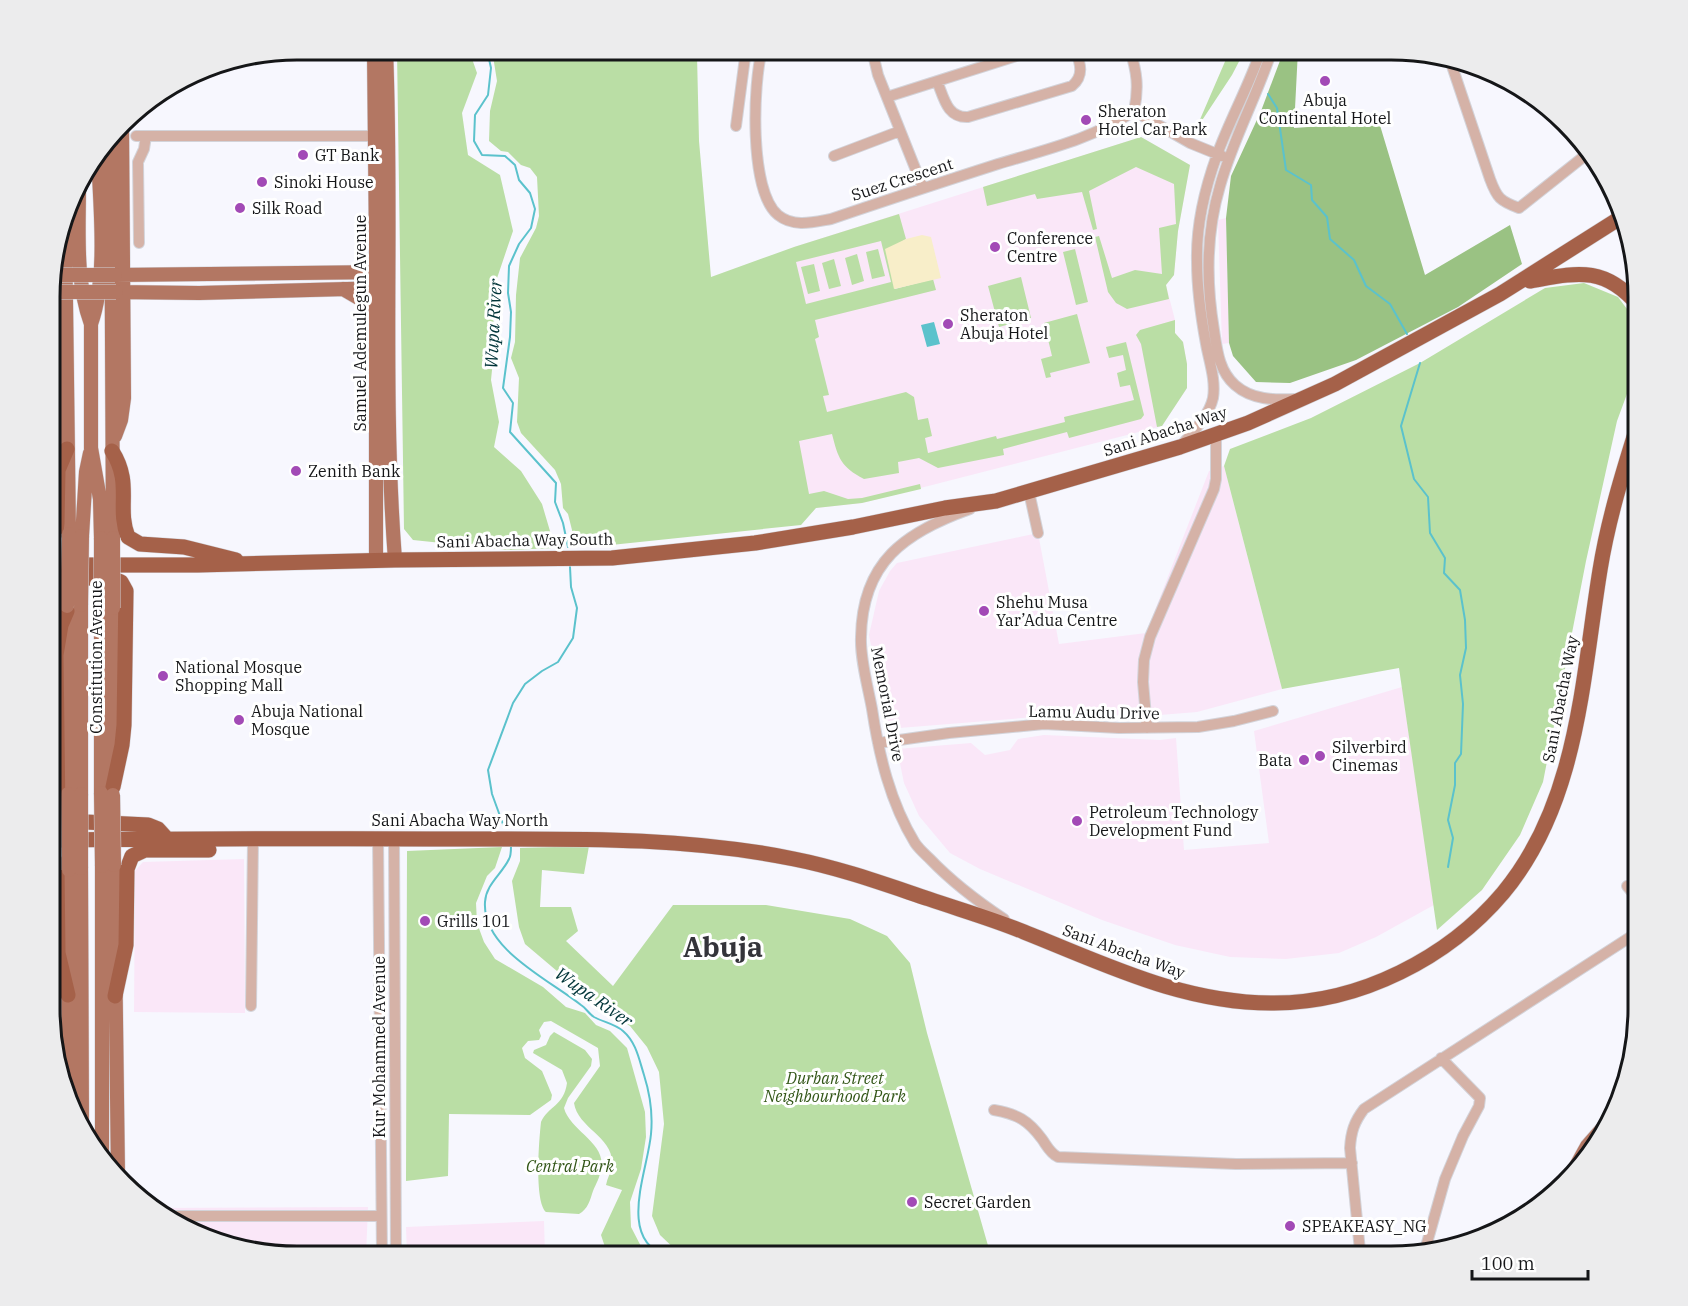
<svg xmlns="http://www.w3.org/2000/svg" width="1688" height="1306" font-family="'IBM Plex Serif',serif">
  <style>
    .commercial { fill: #fae7f8 }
    .green { fill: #badea5; fill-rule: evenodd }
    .forest { fill: #9ac283 }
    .sand { fill: #f8eec9 }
    .water { fill: #5bc2cc }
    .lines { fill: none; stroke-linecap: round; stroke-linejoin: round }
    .stream { stroke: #5bc2cc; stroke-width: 2 }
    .minor-casing { stroke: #d3d3d9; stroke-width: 12 }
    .major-casing { stroke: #d3d3d9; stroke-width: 15 }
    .highway-casing { stroke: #d3d3d9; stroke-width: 16 }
    .minor { stroke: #d5b2a7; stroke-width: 10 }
    .major { stroke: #b37763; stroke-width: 14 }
    .highway { stroke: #a56149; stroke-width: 15 }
    .major-bridge-casing { stroke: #d3d3d9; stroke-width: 15; stroke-linecap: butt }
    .major-bridge { stroke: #b37763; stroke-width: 14 }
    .poi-dot { fill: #a24ab6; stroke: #fff; stroke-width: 2 }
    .labels { text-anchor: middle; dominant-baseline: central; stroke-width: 6; stroke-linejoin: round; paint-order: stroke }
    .poi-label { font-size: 16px; fill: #151618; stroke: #fff; text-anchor: start }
    .street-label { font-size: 16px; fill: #151618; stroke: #fff }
    .park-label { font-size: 16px; font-style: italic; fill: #315516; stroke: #fff }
    .water-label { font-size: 18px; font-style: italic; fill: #003438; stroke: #fff }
    .town-label { font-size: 28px; font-weight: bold; fill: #34343a; stroke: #fff }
    .rim { fill: none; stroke: #151618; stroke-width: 3 }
  </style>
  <rect width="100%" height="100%" fill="#f7f7fe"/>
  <path class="commercial" d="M1141 137 1190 165 1178 231 1174 275 1166 285 1175 320V333L1183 342 1187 364V388L1162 426 862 503 816 508 746 438 794 247Z
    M1226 218 1229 343 1222 344 1218 220Z
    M1224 466 1282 689 1197 712 1147 716 1072 714 887 729 869 635 879 591 890 571 897 563 1038 533 1059 644 1146 633 1209 471Z
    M1402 687 1434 905 1376 937 1339 953 1286 959 1230 957 1175 945 1102 920 980 869 950 853 919 816 904 783 897 749 971 743 985 755 1010 750 1018 739 1044 735 1160 740 1176 738 1184 850 1269 843 1254 731Z
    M244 859 245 1013 134 1012 135 871 143 862Z
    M368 1207 366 1256H281L203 1238 155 1208Z
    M544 1221 545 1256H407L406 1227Z"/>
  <path class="green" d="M397 50H469L477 73 462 113 468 155 500 175 513 231 493 290 494 350 491 380 499 422 494 447 521 471 542 504 555 548 509 550 413 540 404 529Z
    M492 50H699L697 55 699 141 711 277 794 247 899 214 906 239 895 246V289L933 279 936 290 815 320 819 337 815 339 829 395 823 396 827 412 906 392 914 397 918 420 928 418 932 436 925 438 928 453 996 436 997 439 1065 422 1064 417 1134 400 1130 385 1120 387 1117 373 1126 370 1123 355 1109 358 1106 347 1126 342 1144 415 1141 419 1069 438 1067 432 1003 449 1004 455 938 468 919 458 898 462 899 473 864 479C841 467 838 458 832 434L799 441 809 494 824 491 848 499 862 498 920 484 921 489 862 503 816 508 801 525 611 545 576 546 568 514 563 508 561 484 555 470 521 433 517 422 519 378 511 358 515 342 516 295 520 258 536 228 539 216 537 177 530 168 521 165 508 152 501 151 489 141 490 111 497 81ZM881 241 891 282 806 304 796 262Z
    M1230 50H1245L1232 75 1195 131Z
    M1141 137 1190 165 1178 231 1174 275 1166 285 1169 299 1127 309 1116 303 1108 292 1095 237 1099 236 1112 278 1135 270 1162 274 1159 228 1176 224 1174 184 1136 167 1089 191 1097 229 1093 230 1082 192 1037 199 1035 194 987 206 983 187Z
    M878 249 885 276 872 279 866 252Z
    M1075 249 1088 302 1076 305 1063 252Z
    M857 254 864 281 852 285 845 258Z
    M834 259 841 286 829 289 822 263Z
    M814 264 820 291 808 294 801 267Z
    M1021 277 1031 318 999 327 988 286Z
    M1584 283 1618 297 1636 321 1638 340V364L1617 421 1586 561 1543 782 1520 835 1482 890 1437 930 1399 668 1282 689 1224 466 1230 449 1311 418 1420 363 1545 288Z
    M1077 314 1090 363 1050 373 1051 377 1046 378 1041 359 1052 356 1044 323Z
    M1175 320V333L1183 342 1187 364V388L1162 426 1157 427 1141 344 1136 335 1140 330Z
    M589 846 584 874 542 870 540 907H571L578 931 566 941 613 986 673 905H766L850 919 887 936 910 963 927 1033 991 1256H686L681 1255 660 1235 652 1216 664 1124 659 1072 647 1047 630 1026 603 1010 525 944 519 927 512 881 520 861V848Z
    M502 847 495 868 487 876 476 903 477 923 484 942 495 959 543 987 566 1007 585 1013 596 1025 610 1031 627 1048 645 1112 646 1137 641 1169 630 1202 631 1227 646 1256H608L601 1235 622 1190 606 1185C607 1179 611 1172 612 1166 615 1137 578 1129 574 1103L600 1066 598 1048 551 1021 544 1022 539 1030 541 1036 539 1040 528 1041 522 1048 525 1058 542 1071 552 1095 551 1100 530 1115 449 1114 448 1176 406 1181 407 851Z
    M554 1032 585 1050 592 1059 591 1066 568 1098 564 1108C570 1131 607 1143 601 1169 600 1177 596 1184 593 1191 590 1200 588 1209 579 1214L546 1212C534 1201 539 1140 541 1122 548 1106 564 1106 567 1083L562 1070 533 1053 534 1050 546 1045 550 1036Z"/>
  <path class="forest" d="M1284 50H1298L1294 128 1379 122 1425 275 1510 225 1522 264 1458 307 1356 360 1290 383 1256 382 1233 356 1229 343 1226 218 1231 176 1261 111Z"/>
  <path class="sand" d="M922 235 931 237 941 278 894 289 885 249 906 239Z"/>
  <path class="water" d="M934 322 940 344 927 347 921 325Z"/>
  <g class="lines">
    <path class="stream" d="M487 50 491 68 488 95 475 115 474 141 482 155 505 156 515 165 519 180 530 193 535 209 531 228 519 244 509 266 508 293 511 312 510 337 503 388 513 403 510 432 556 483 555 502 563 523 568 547
      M1268 94 1277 108 1286 170 1311 185 1312 200 1327 217 1330 239 1354 260 1366 286 1390 304 1407 334
      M1420 363 1401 426 1414 479 1428 497 1430 533 1445 558 1444 573 1460 590 1465 620 1466 648 1460 675 1463 704 1461 754 1455 763V785L1448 820 1453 838 1448 867
      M504 827 492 794 488 770 513 703 525 684 542 671 558 662 573 638 577 608 571 587 570 567
      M511 846C511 850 511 856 509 859 502 874 486 884 485 902 482 949 550 980 581 1005 586 1008 589 1014 594 1017 603 1022 615 1024 623 1031 636 1042 639 1059 644 1075 650 1094 653 1113 651 1134 648 1170 616 1240 667 1256"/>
    <g class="minor-casing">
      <path id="minor" d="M762 50C753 84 749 191 778 215 794 228 814 222 831 219 887 200 942 182 998 164 1044 150 1093 139 1134 111 1139 88 1137 72 1130 50
        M872 50 878 75 923 188
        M1272 50C1257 96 1233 139 1220 186 1206 233 1206 282 1214 330 1217 350 1219 371 1235 385 1252 400 1274 400 1295 399
        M1450 60 1490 179C1497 198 1500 201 1519 208L1587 154
        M937 81C944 98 947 118 968 117L1072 86C1084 76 1081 64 1075 50
        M887 97 1035 50
        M1134 111 1190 143 1222 156
        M736 126 746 50
        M136 136H383
        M834 156 900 131
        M139 243 138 162 144 149 146 136
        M1180 447C1192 433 1209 416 1213 398 1216 380 1209 361 1206 344 1201 317 1197 290 1197 262 1196 227 1205 188 1217 155 1230 119 1249 86 1261 50
        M1029 492 1038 533
        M970 509C905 532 862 562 861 637 860 659 868 687 872 709 879 755 890 802 915 843 919 849 925 854 930 859 953 883 977 901 1004 919
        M1147 728 1143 682 1144 660 1150 637 1214 489 1216 479V434
        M878 743 949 733 1044 724 1119 728 1198 727 1234 721 1273 711
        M378 838 382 1256
        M394 838 396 1256
        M1627 886 1638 899
        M251 1006 253 839
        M994 1110C1017 1114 1028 1120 1042 1139 1047 1146 1050 1153 1058 1157L1236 1164 1352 1163
        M168 1216H381
        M1425 1250 1445 1179 1463 1136 1479 1106 1480 1098 1441 1058
        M1360 1251 1350 1148C1351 1132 1354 1122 1364 1109L1638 932
        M1047 1255 1275 1251H1416"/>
    </g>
    <g class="major-casing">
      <path id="major" d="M374 50 376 247V560
        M386 50C393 219 382 390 395 560
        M111 139 113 538
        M98 155C100 207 108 275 91 324V448L100 499 101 538
        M79 185C79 231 75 281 91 324
        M65 224 69 534
        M53 261 55 397 57 415 64 435
        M115 275 383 272
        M343 289 367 303 375 315
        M116 292 199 293 384 288
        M115 436 121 420 124 398 122 125
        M82 536 86 472 90 453
        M101 606V793
        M67 614 68 794
        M113 769V608
        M81 794V605
        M114 865 118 1174
        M102 866V1154
        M81 868 82 1127
        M68 1091 69 870
        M1570 1177 1587 1146 1608 1122"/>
    </g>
    <g class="highway-casing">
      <path id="highway" d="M1530 281C1576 273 1604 265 1638 305
        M112 451C133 484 116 507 128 537L140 544 184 547 236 560
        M51 540 56 532 57 523 58 470 67 449
        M51 565H198L395 560 612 558 755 543 853 527 945 508 996 501 1180 447 1248 423 1335 384 1500 294 1620 218
        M51 575 116 580 121 582 126 591 124 725 122 745 113 787
        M67 611 61 625 56 655 58 815 65 821 148 825 158 829 168 840
        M50 840C185 839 319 838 453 839 567 839 682 836 794 859 840 868 884 884 929 899 961 910 993 919 1024 932 1105 964 1184 1004 1274 1003 1360 1003 1448 958 1503 893 1578 803 1582 680 1600 570 1608 520 1623 472 1638 424
        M50 857 56 862 57 868 58 953 68 995
        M115 996 126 945 127 869 132 856 145 850H209"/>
    </g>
    <use href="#minor" class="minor"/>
    <use href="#major" class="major"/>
    <use href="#highway" class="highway"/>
    <g class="major-bridge-casing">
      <path id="major-bridge" d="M60 275H115
        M59 292H116
        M113 538V608
        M81 605 82 536
        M67 606 69 534
        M101 606V538
        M101 793 102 866
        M68 794 69 870
        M81 794V868
        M113 795 114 865"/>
    </g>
    <use href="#major-bridge" class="major-bridge"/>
  </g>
  <g class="poi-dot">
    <circle cx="1325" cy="81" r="6"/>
    <circle cx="1086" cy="120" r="6"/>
    <circle cx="303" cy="155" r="6"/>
    <circle cx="262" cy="182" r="6"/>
    <circle cx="240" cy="208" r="6"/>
    <circle cx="995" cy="247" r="6"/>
    <circle cx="948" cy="324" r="6"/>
    <circle cx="296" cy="471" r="6"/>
    <circle cx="984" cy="611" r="6"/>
    <circle cx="163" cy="676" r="6"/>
    <circle cx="239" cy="720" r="6"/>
    <circle cx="1320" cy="756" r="6"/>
    <circle cx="1304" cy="760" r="6"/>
    <circle cx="1077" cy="821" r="6"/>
    <circle cx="425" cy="921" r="6"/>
    <circle cx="912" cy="1202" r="6"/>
    <circle cx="1290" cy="1226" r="6"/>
  </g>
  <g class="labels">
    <g class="poi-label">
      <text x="1325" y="100" text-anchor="middle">Abuja<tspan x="1325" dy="18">Continental Hotel</tspan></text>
      <text x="1098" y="111">Sheraton<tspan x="1098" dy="18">Hotel Car Park</tspan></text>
      <text x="315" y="155">GT Bank</text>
      <text x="274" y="182">Sinoki House</text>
      <text x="252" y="208">Silk Road</text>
      <text x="1007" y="238">Conference<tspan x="1007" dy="18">Centre</tspan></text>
      <text x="960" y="315">Sheraton<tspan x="960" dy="18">Abuja Hotel</tspan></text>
      <text x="308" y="471">Zenith Bank</text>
      <text x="996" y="602">Shehu Musa<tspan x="996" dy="18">Yar’Adua Centre</tspan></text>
      <text x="175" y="667">National Mosque<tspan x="175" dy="18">Shopping Mall</tspan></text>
      <text x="251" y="711">Abuja National<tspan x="251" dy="18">Mosque</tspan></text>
      <text x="1332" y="747">Silverbird<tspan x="1332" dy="18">Cinemas</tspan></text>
      <text x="1292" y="760" text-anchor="end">Bata</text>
      <text x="1089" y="812">Petroleum Technology<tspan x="1089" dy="18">Development Fund</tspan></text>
      <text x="437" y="921">Grills 101</text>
      <text x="924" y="1202">Secret Garden</text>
      <text x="1302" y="1226">SPEAKEASY_NG</text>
    </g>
    <g class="street-label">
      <text transform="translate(902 179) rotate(-18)">Suez Crescent</text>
      <text transform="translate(360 323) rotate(-90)">Samuel Ademulegun Avenue</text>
      <text transform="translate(1165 431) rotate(-18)">Sani Abacha Way</text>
      <text transform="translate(525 540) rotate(-1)">Sani Abacha Way South</text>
      <text transform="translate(96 657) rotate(-90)">Constitution Avenue</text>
      <text transform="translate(1560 699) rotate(-79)">Sani Abacha Way</text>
      <text transform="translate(888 704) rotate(79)">Memorial Drive</text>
      <text transform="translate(1094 712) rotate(1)">Lamu Audu Drive</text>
      <text x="460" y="820">Sani Abacha Way North</text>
      <text transform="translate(1124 951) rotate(20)">Sani Abacha Way</text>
      <text transform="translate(379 1047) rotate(-90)">Kur Mohammed Avenue</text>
    </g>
    <g class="park-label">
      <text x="835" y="1078">Durban Street<tspan x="835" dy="18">Neighbourhood Park</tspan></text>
      <text x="570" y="1166">Central Park</text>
    </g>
    <g class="water-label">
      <text transform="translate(493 324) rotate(-87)">Wupa River</text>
      <text transform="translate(594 997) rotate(35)">Wupa River</text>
    </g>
    <g class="town-label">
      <text x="723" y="946">Abuja</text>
    </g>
  </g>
  <path d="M0 0H1688V1306H0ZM297 60H1391A237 237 0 0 1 1628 297V1009A237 237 0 0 1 1391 1246H297A237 237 0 0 1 60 1009V297A237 237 0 0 1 297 60Z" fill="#ececed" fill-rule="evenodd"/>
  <path class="rim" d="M297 60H1391A237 237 0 0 1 1628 297V1009A237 237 0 0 1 1391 1246H297A237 237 0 0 1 60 1009V297A237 237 0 0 1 297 60Z"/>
  <path d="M1472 1270v9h116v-9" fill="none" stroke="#151618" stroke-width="3"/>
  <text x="1481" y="1270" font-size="18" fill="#151618" stroke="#ffffff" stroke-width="4.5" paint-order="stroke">100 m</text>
</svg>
